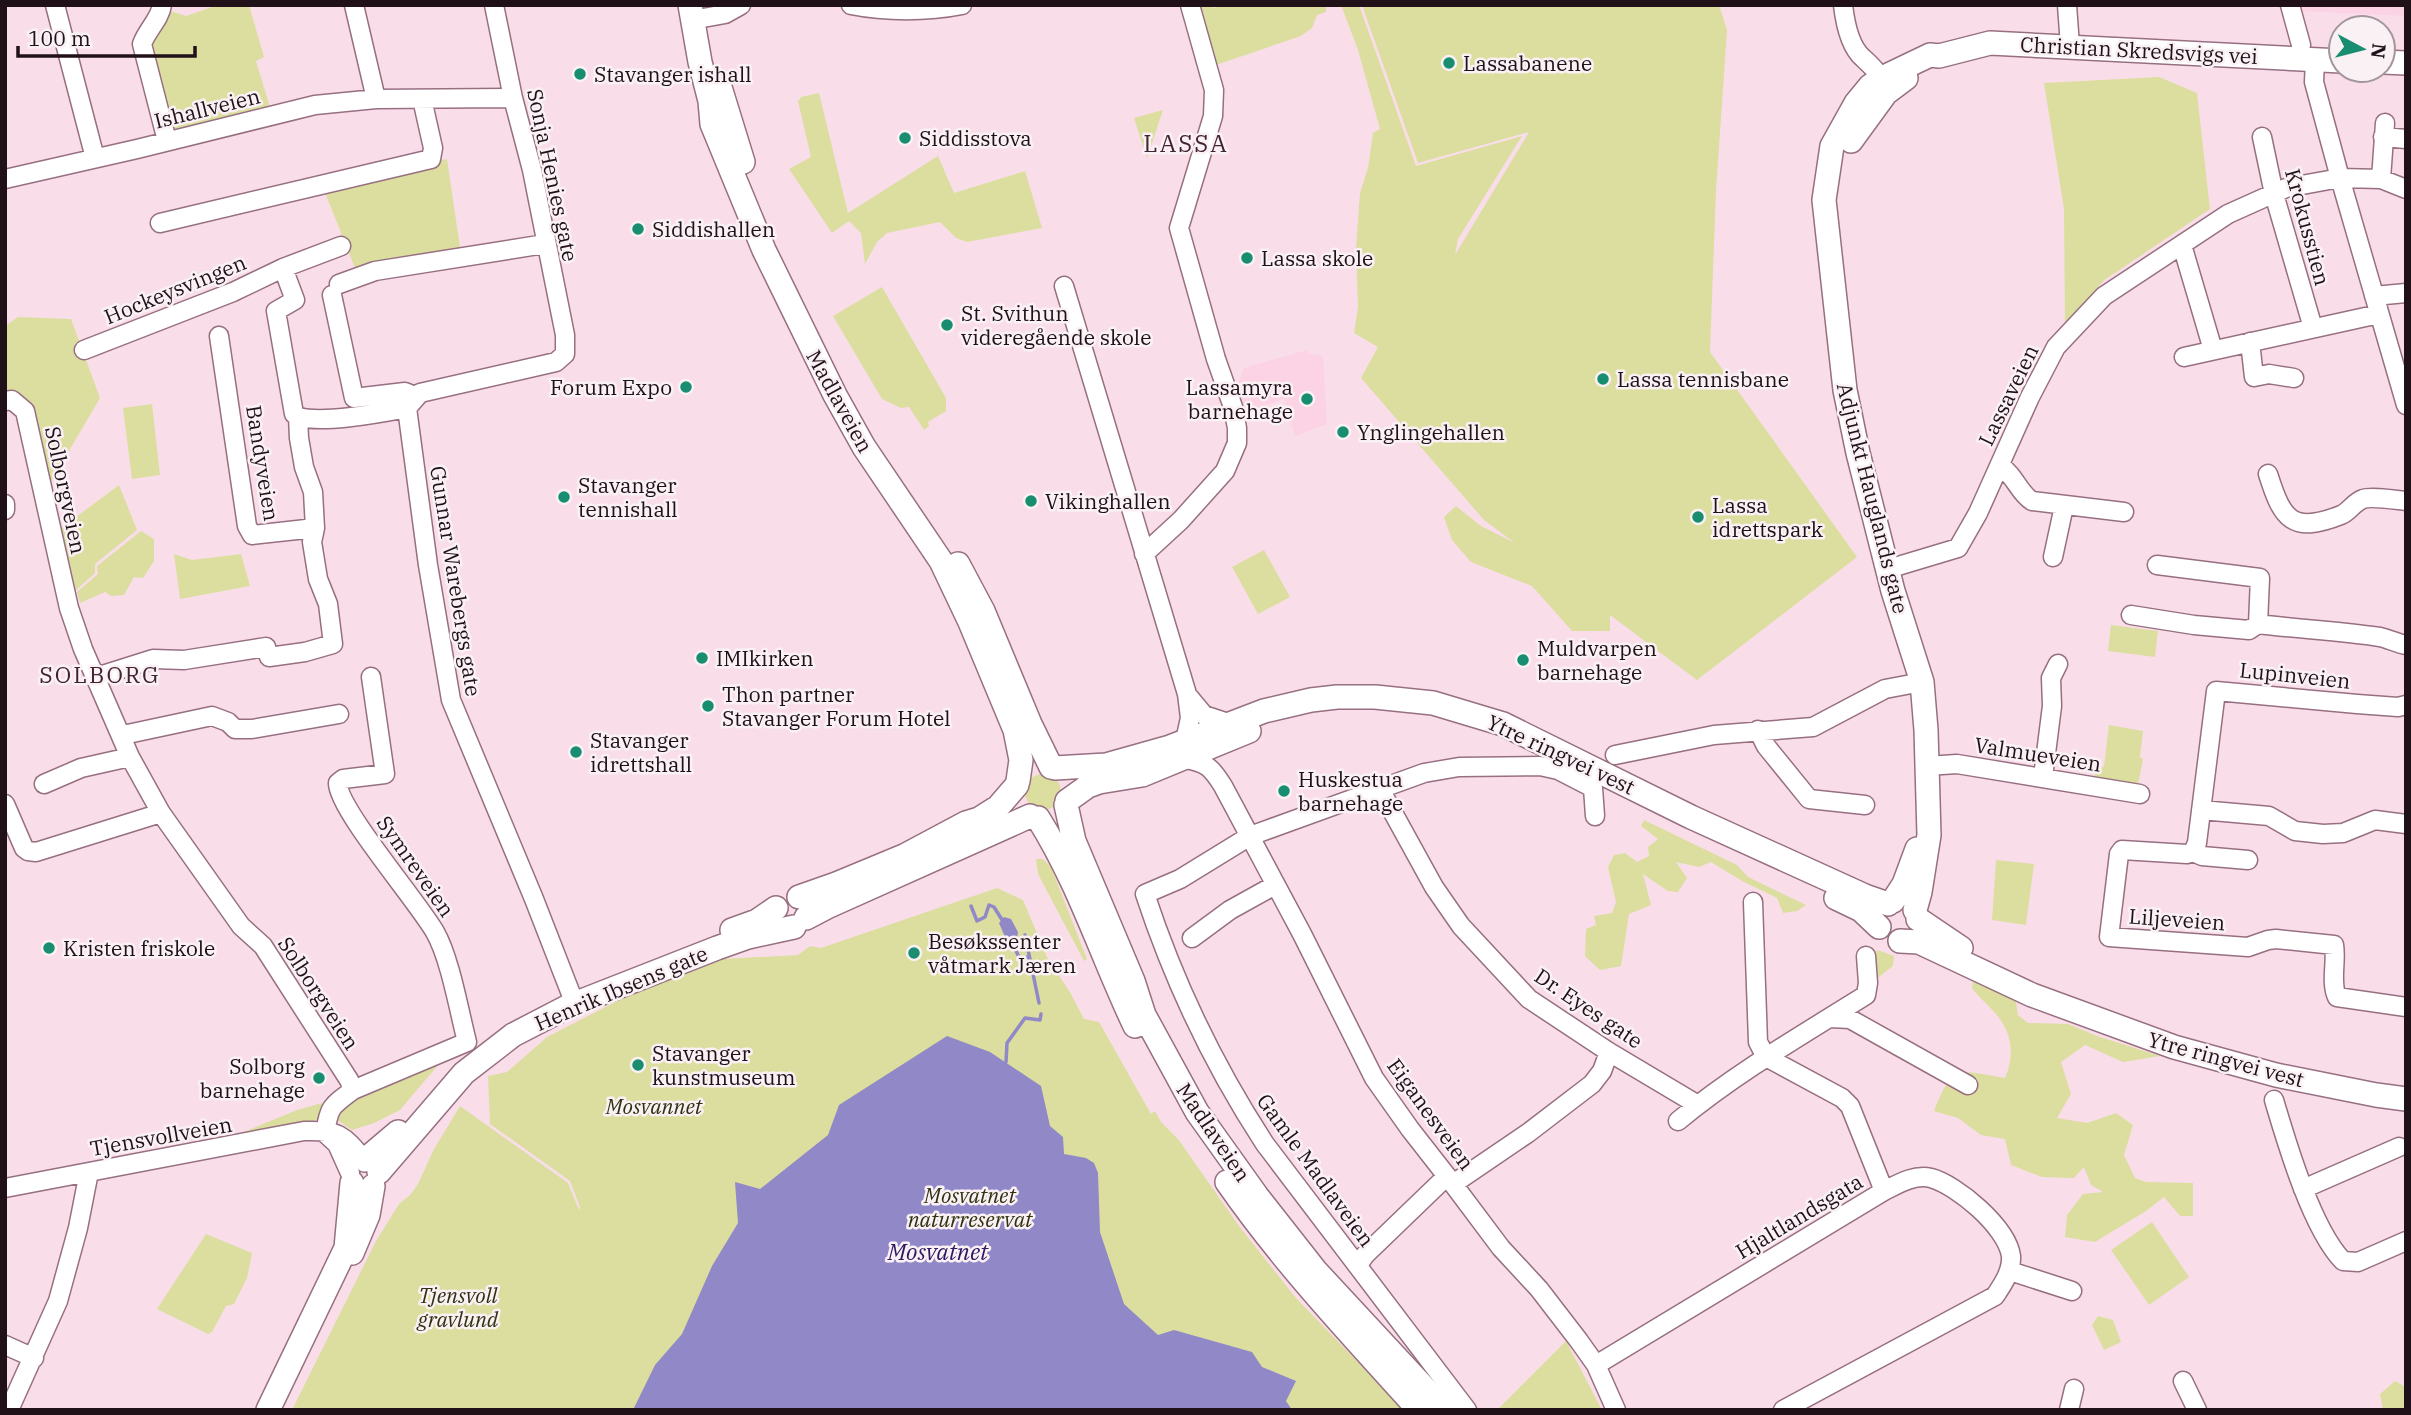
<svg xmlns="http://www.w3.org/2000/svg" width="2411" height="1415" font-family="'IBM Plex Serif',serif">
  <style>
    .built { fill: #fcd2e5 }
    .green { fill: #dbde9e }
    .water { fill: #9188c8 }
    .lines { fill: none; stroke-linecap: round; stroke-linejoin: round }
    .stream { stroke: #9188c8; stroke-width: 3.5 }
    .minor-casing { stroke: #976f81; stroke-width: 21 }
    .major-casing { stroke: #976f81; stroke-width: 26 }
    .minor { stroke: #fff; stroke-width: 18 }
    .major { stroke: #fff; stroke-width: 23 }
    .poi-dot { fill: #198d6f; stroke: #faf1f5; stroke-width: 2.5 }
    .labels { text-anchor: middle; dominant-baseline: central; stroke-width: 5; stroke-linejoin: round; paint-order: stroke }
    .street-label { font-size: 21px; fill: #201119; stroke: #faf1f5 }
    .poi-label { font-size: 21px; fill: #201119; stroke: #faf1f5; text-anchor: start }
    .park-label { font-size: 21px; font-style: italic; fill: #303110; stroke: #faf1f5 }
    .neighbourhood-label { font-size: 23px; letter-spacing: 2px; fill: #432232; stroke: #faf1f5 }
    .water-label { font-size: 23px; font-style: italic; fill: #2e1864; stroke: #faf1f5 }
    .quarter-label { font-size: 24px; letter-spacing: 2px; fill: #432232; stroke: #faf1f5 }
  </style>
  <rect width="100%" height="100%" fill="#f9deea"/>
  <path class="built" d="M2298 5H2406V16L2300 11Z
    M1307 350 1310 354 1323 356 1327 424 1295 436 1284 399 1243 413 1235 391 1244 368Z"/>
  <path class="green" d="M218 5H249L264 57 256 61 269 104 266 111 181 133 171 129 147 45 167 10 186 16Z
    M1199 5H1210L1215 9 1216 5H1326V12L1317 15 1312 28 1301 36 1216 65Z
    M1341 5H1359L1416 166 1522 136 1458 239 1455 255 1529 132 1418 163 1362 5H1719L1727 30 1716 191 1710 352 1857 557 1697 680 1610 615V631H1572L1532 586 1471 562 1452 540 1444 517 1456 506 1481 526 1515 543 1484 520 1361 378 1378 347 1354 333 1358 307 1356 249 1360 193 1368 168 1373 133 1380 129 1358 50Z
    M2159 77 2197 93 2210 209 2103 281 2065 328 2064 209 2044 83Z
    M819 93 848 213 938 156 954 193 1025 171 1042 228 967 242 956 238 940 222 887 233 877 242 865 264 861 233 849 221 832 233 789 169 811 157 798 101 801 97Z
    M1163 110 1147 158 1134 118Z
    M447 159 461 254 357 273 322 185Z
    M882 287 946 398V411L928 422 929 426 924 430 909 407 901 408 882 399 833 316Z
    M18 317 71 319 100 398 46 490 20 403 5 396V326Z
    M152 404 160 475 132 479 123 408Z
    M119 485 137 530 95 564V573L75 591 60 529Z
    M141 531 154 539V561L143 578 134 577 124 595 111 596 105 592 80 603 77 592 98 574 97 566Z
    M1264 550 1290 597 1258 614 1232 567Z
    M174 554 192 560 241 554 250 586 180 599Z
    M2111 625 2158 631 2155 657 2108 651Z
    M2109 725 2143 731 2140 757 2143 759 2137 790 2087 782 2104 766Z
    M1025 792a18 18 0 1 1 36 0a18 18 0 1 1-36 0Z
    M1644 820 1737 865 1748 877 1806 905 1797 911 1783 913 1777 898 1742 881 1711 862 1699 867 1676 862 1687 878 1678 892 1668 891 1643 874 1651 905 1629 914 1621 966 1600 970 1585 956 1586 929 1596 925 1594 916 1612 913 1616 902 1608 867 1614 855 1625 853 1637 862 1649 856 1648 847 1658 839 1641 826Z
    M1036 859H1043L1051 867 1087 959 1084 961 1038 874Z
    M1996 860 2034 864 2026 925 1992 920Z
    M997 888 1023 900 1047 957 1071 994 1084 1019 1099 1022 1151 1114 1155 1111 1161 1122 1178 1139 1239 1226 1296 1298 1404 1410H292L376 1241 399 1204 411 1194 418 1184 434 1149 460 1106 568 1183 579 1210 580 1207 570 1181 490 1124 488 1076 507 1072 547 1037 625 997 722 959 798 955 810 946 821 948Z
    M1877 950 1894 956 1893 966 1871 983 1870 961Z
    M1973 978 2016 1002 2018 1015 2028 1023 2068 1024 2100 1037 2160 1056 2123 1062 2085 1045 2061 1062 2071 1094 2057 1118 2087 1123 2116 1113 2133 1125 2124 1155 2135 1178 2146 1182 2193 1183V1216H2180L2164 1197 2146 1211 2095 1242 2065 1237 2067 1215 2083 1194 2103 1192 2091 1185 2084 1167 2074 1178 2042 1177 2011 1165 2005 1139 1981 1135 1958 1118 1934 1111C1952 1064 1960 1070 2005 1078 2014 1058 2013 1036 1999 1018 1991 1007 1980 999 1972 988Z
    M439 1064 400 1110 374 1123 352 1130 337 1120C342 1095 416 1075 439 1064Z
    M322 1103 325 1105 319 1119 308 1123 234 1136 297 1110Z
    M2152 1222 2189 1277 2149 1305 2111 1250Z
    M206 1234 252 1253 247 1278 234 1304 226 1306 212 1332 208 1334 157 1309Z
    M2098 1316 2113 1320 2121 1342 2104 1350 2092 1325Z
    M1566 1341 1602 1410H1497Z
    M2395 1381 2406 1387V1410H2383L2380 1394Z"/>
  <path class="water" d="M1004 917 1011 919 1018 932 1016 944H1008L999 923Z
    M947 1036 990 1052 1041 1086 1050 1126 1063 1137 1064 1154 1086 1158 1094 1163 1098 1173 1100 1232 1124 1304 1158 1335 1174 1330 1252 1352 1262 1367 1296 1381 1286 1401 1292 1410H633L655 1365 682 1334 712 1266 738 1223 735 1182 760 1189 828 1135 839 1105Z"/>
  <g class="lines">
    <path class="stream" d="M971 906 977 921 985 917 989 905 994 907 1004 923
      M1025 935 1039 1003
      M1012 943 1020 959 1028 957
      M1006 1062 1007 1043 1025 1018 1040 1020 1041 1014"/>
    <g class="minor-casing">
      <path id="minor" d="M55 5 95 158
        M162 5C160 19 147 30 142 44L167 141
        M354 5 376 99
        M494 5 513 98 532 170 565 335V354L556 362 420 393 407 408 428 565 451 700 534 899 571 994
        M851 5C886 12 927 12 962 5
        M1843 5C1845 22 1850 47 1863 58 1874 68 1881 75 1885 90
        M2067 5 2070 46
        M2290 5 2301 45
        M692 20 725 14 741 5
        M2315 60 2314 82 2340 178 2406 405
        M2262 137 2274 194 2313 328
        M2383 137 2406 139
        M5 179 137 149 315 105 376 99 513 98
        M2381 179 2385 123
        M160 223 431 159 433 148 422 99
        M2182 245 2213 350
        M283 268 295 300 276 311 294 414C308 427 386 412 407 408
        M339 284 375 271 545 244
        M1064 286 1187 694 1190 718 1185 741
        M332 295 354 398 405 392 415 396
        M2374 296 2406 293
        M219 336 247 526 252 535 315 528
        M2250 342 2254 377 2269 374 2294 378
        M84 350 233 292 283 268 341 246
        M2184 357 2379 314
        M5 401 12 400 25 411 69 608 83 649 130 757 161 813 241 926 263 946 349 1080 353 1090C331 1106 329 1107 325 1133
        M2000 466C2015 475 2018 492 2032 501L2124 512
        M2268 474C2282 518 2291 535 2341 515 2349 512 2354 502 2363 499 2371 496 2396 500 2406 501
        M5 504V510
        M1144 554 1181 520 1225 471 1237 443V428L1233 407 1216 359 1179 228 1213 116 1214 90 1190 5
        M2053 557 2064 506
        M2157 565 2260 578 2258 624
        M1888 569 1958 548 1978 513 2030 397 2056 347 2104 296 2228 214 2286 188 2340 178 2381 179 2406 189
        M2131 615 2194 625 2249 630 2258 624C2298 629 2340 631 2380 637 2389 639 2396 643 2406 645
        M96 677 153 659 184 660 266 647 269 657 305 652 333 644 328 604 318 579 312 542 315 528 313 492 304 467 299 438 298 417
        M1189 697 1204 715 1228 723
        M1758 730 1766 746 1809 799 1865 805
        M123 735 212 716 228 722 235 729H252L339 714
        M1615 755 1714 735 1813 727 1885 689 1922 682
        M1185 759C1207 763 1211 767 1223 786L1302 934 1374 1078 1410 1129 1453 1184 1501 1248 1539 1289 1579 1341 1596 1365 1616 1410
        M1927 766 1957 764 2140 794
        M2043 777 2052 706 2051 678 2058 664
        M44 784 81 768 130 757
        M1380 789 1434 887 1461 926 1529 999 1609 1052 1698 1105
        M5 804 24 848 28 851 36 852 161 813
        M2201 810 2269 816 2295 831 2323 834 2343 833 2375 820 2406 824
        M2193 852 2197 843 2216 691 2357 704 2398 707 2406 705
        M2248 860 2202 856 2193 852 2187 854 2122 850 2119 854 2109 937 2248 947 2268 940 2276 939 2334 945C2337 961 2330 982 2337 997L2406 1007
        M1753 902 1758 1042 1766 1057 1842 1098 1850 1106 1884 1191
        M1192 938 1230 910 1275 885
        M1830 1018 1850 1019 1968 1085
        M353 1090 467 1042C459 1011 450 958 435 932 418 902 337 808 338 783L343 779 385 774 371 677
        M2274 1100C2287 1144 2312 1229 2343 1261L2358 1262 2406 1241
        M1678 1121C1736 1073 1802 1035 1866 995L1868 983 1866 956
        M325 1133 337 1144 350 1173
        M1453 1184 1528 1133 1592 1084 1602 1071 1609 1052
        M5 1188 304 1131C338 1130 343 1134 364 1160
        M2303 1189 2399 1147
        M1358 1265 1365 1255 1447 1176
        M2010 1271 2072 1291
        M5 1345 34 1358
        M1596 1365 1884 1191C1898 1184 1914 1174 1931 1178 1957 1185 2007 1227 2011 1256 2012 1271 2003 1284 1995 1296L1783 1410
        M2183 1381 2197 1410
        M9 1410 58 1301 78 1228 89 1172
        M1467 1410 1265 1144C1214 1066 1174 982 1145 894L1180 879 1250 836 1424 773 1459 767 1540 766 1558 770 1593 788 1595 816
        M2069 1410 2074 1389"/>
    </g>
    <g class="major-casing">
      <path id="major" d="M690 5 700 62 710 101 712 124 764 250 835 395 864 447 941 561 970 622 1015 730 1021 760 1018 781
        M2383 62 2406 63
        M719 84 743 162
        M1851 141 1886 93 1906 78
        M958 564 983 611 1030 724 1051 767
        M1055 768 1106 765 1170 747 1264 711 1311 700 1337 697H1375L1433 703 1503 724 1691 817 1865 896 1888 904
        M1067 801 1088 786 1099 782 1142 775 1249 731
        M1066 805 1074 841 1133 981 1144 1015 1197 1112 1257 1196 1316 1271 1445 1410
        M1038 818C1079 883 1102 957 1135 1026
        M799 897 836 884 906 855 966 823 979 819 998 807 1017 785
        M1836 898 1861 910 1879 927
        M1893 901 1904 884 1917 849
        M1915 910 1920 892 1929 835 1926 730 1922 682 1893 591 1858 453 1845 390 1824 200 1832 146 1856 103 1870 86 1882 78 1930 55 1939 56 1990 43 2341 61
        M806 918 827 907 1030 816
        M1918 919 1961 948
        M732 930 757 921 776 908
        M1900 941 1919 942 2032 995 2174 1047 2276 1075 2376 1095 2406 1099
        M365 1160 398 1132
        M379 1172 464 1073 513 1035 569 1006 717 948 748 937 794 927
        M1227 1182C1284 1264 1352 1336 1419 1410
        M352 1253 368 1215 373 1186
        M268 1410 346 1248 352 1183"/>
    </g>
    <use href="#minor" class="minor"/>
    <use href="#major" class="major"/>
  </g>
  <g class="poi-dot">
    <circle cx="1449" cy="63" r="7"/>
    <circle cx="580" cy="74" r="7"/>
    <circle cx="905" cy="138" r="7"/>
    <circle cx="638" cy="229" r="7"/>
    <circle cx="1247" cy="258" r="7"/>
    <circle cx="947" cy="325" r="7"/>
    <circle cx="1603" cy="379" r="7"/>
    <circle cx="686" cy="387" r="7"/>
    <circle cx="1307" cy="399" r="7"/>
    <circle cx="1343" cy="432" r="7"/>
    <circle cx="564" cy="497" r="7"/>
    <circle cx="1031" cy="501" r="7"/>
    <circle cx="1698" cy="517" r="7"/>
    <circle cx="702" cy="658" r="7"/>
    <circle cx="1523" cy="660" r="7"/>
    <circle cx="708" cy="706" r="7"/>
    <circle cx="576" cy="752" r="7"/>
    <circle cx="1284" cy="791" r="7"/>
    <circle cx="49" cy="948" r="7"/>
    <circle cx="914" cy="953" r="7"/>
    <circle cx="638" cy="1065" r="7"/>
    <circle cx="319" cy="1078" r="7"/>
  </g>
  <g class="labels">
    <g class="street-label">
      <text transform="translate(2139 50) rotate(3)">Christian Skredsvigs vei</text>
      <text transform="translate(207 108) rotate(-14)">Ishallveien</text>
      <text transform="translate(553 175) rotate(78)">Sonja Henies gate</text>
      <text transform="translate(2308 227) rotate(75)">Krokusstien</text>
      <text transform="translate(175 289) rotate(-22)">Hockeysvingen</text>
      <text transform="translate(2008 395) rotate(-64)">Lassaveien</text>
      <text transform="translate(840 401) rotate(61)">Madlaveien</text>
      <text transform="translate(263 463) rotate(81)">Bandyveien</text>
      <text transform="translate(66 490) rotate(78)">Solborgveien</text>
      <text transform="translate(1873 498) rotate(76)">Adjunkt Hauglands gate</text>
      <text transform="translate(456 581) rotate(81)">Gunnar Warebergs gate</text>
      <text transform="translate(2295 675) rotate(6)">Lupinveien</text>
      <text transform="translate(1561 754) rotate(25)">Ytre ringvei vest</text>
      <text transform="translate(2038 754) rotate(9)">Valmueveien</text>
      <text transform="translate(416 866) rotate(55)">Symreveien</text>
      <text transform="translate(2177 919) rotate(4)">Liljeveien</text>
      <text transform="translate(621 988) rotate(-23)">Henrik Ibsens gate</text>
      <text transform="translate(319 993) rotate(57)">Solborgveien</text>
      <text transform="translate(1589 1008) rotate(34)">Dr. Eyes gate</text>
      <text transform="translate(2226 1059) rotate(15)">Ytre ringvei vest</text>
      <text transform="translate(1431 1114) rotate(54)">Eiganesveien</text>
      <text transform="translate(1214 1132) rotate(56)">Madlaveien</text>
      <text transform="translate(161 1136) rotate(-10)">Tjensvollveien</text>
      <text transform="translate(1316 1170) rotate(54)">Gamle Madlaveien</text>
      <text transform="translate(1799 1216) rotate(-31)">Hjaltlandsgata</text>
    </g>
    <g class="poi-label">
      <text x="1463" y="63">Lassabanene</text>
      <text x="594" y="74">Stavanger ishall</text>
      <text x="919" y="138">Siddisstova</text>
      <text x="652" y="229">Siddishallen</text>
      <text x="1261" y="258">Lassa skole</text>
      <text x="961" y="313">St. Svithun<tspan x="961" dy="24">videregående skole</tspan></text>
      <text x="1617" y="379">Lassa tennisbane</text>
      <text x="672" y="387" text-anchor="end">Forum Expo</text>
      <text x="1293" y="387" text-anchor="end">Lassamyra<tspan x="1293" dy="24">barnehage</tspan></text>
      <text x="1357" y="432">Ynglingehallen</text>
      <text x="578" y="485">Stavanger<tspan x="578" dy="24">tennishall</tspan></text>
      <text x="1045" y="501">Vikinghallen</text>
      <text x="1712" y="505">Lassa<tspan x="1712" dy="24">idrettspark</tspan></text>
      <text x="1537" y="648">Muldvarpen<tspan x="1537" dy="24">barnehage</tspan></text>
      <text x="716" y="658">IMIkirken</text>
      <text x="722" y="694">Thon partner<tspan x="722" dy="24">Stavanger Forum Hotel</tspan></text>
      <text x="590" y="740">Stavanger<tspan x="590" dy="24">idrettshall</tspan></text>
      <text x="1298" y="779">Huskestua<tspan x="1298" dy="24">barnehage</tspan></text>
      <text x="928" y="941">Besøkssenter<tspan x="928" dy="24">våtmark Jæren</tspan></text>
      <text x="63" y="948">Kristen friskole</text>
      <text x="652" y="1053">Stavanger<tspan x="652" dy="24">kunstmuseum</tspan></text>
      <text x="305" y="1066" text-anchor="end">Solborg<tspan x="305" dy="24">barnehage</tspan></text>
    </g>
    <g class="park-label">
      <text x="654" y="1106">Mosvannet</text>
      <text x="970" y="1195">Mosvatnet<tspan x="970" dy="24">naturreservat</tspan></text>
      <text x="458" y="1295">Tjensvoll<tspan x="458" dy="24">gravlund</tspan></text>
    </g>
    <g class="neighbourhood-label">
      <text x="100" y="674">SOLBORG</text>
    </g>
    <g class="water-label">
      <text x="938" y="1251">Mosvatnet</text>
    </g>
    <g class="quarter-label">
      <text x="1186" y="143">LASSA</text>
    </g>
  </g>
  <rect width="2411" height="1415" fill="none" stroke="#201119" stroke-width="14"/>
  <g transform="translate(2362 49) rotate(97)"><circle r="33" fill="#faf1f5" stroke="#a3979d" stroke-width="2"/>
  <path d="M0-5L12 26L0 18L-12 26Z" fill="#198d6f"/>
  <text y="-10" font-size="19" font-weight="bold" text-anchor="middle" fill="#201119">N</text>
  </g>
  <path d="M18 46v10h177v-10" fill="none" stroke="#201119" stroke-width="3.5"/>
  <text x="28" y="46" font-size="21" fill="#201119" stroke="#faf1f5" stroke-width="5" paint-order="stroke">100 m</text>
</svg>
